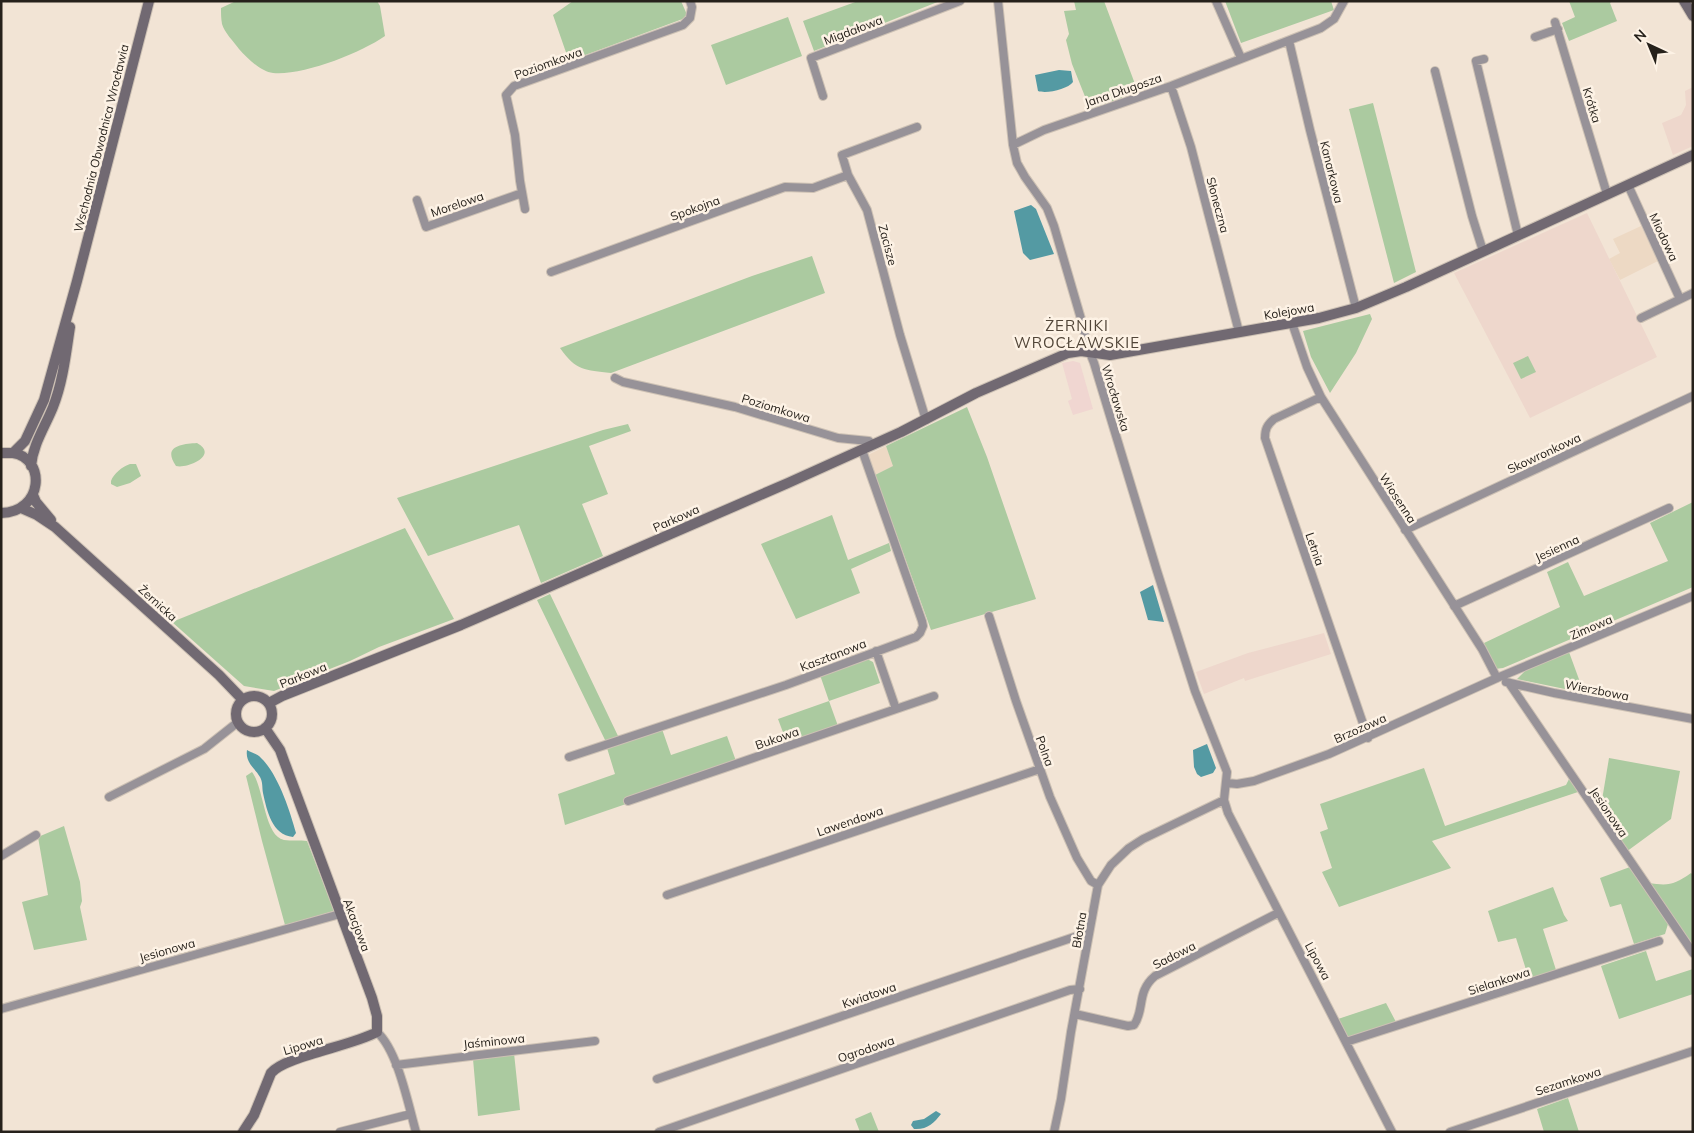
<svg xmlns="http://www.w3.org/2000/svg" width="1694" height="1133" font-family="Mulish,sans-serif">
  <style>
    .commercial { fill: #f0d6d1 }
    .built { fill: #edd9c4 }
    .education { fill: #eed7cc }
    .green { fill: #abcaa0 }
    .water { fill: #549aa3 }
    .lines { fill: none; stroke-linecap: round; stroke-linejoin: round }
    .street-casing { stroke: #cdc1b4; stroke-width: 10 }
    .secondary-casing { stroke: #cdc1b4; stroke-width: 12 }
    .street { stroke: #979298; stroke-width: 8 }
    .secondary { stroke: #716972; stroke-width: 10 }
    .labels { text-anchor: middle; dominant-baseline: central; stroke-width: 5; stroke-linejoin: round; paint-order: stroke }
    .street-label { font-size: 12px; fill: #26211b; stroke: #fdf2e5 }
    .quarter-label { font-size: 15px; letter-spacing: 1px; fill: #514538; stroke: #fdf2e5 }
  </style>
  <rect width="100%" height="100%" fill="#f2e4d5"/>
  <path class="commercial" d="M1073 361 1080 363 1093 409 1073 415 1068 401 1072 399 1062 363Z"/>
  <path class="built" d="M1641 226 1658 261 1620 280 1609 259 1620 253 1613 239Z
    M886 446 894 466 875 475 868 455Z"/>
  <path class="education" d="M1693 87V146L1673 155 1662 123 1681 115 1686 105 1685 91Z
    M1587 213 1657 357 1530 418 1454 273Z
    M1324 633 1331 654 1245 681 1244 678 1204 694 1196 672 1248 653Z"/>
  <path class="green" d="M236 1H377L380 6 385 36C361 53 302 76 273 73 261 72 247 58 239 49 234 42 224 32 222 24 221 19 221 13 221 8Z
    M573 1H681L688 17 569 61 553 15Z
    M858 1H940L814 51 803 21Z
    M1074 1H1104L1138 92 1090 109 1072 64 1066 40 1069 34 1064 11 1076 10Z
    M1225 1H1331L1334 10 1241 43Z
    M1569 1H1612L1610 3 1617 21 1569 41 1562 23 1575 17Z
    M788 17 802 56 726 85 711 45Z
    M1373 103 1416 272 1394 283 1349 109Z
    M812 256 825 293 611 373C585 370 576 371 560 348L752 276Z
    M1370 314 1372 319 1356 353 1330 393 1311 357 1303 331Z
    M1528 356 1536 372 1521 379 1513 363Z
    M967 407 987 457 1036 599 931 630 875 475 893 466 886 446Z
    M628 424 631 431 589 446 608 494 582 504 603 556 541 583 519 525 428 556 397 498 603 430Z
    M197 443C219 455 188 469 176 466 162 446 182 444 197 443Z
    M130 464H136L141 476 130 483 117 487 111 484V481C114 473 122 467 130 464Z
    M1693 502V587L1503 668 1495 669 1484 643 1560 607 1547 572 1568 562 1584 596 1668 561 1650 523Z
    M832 515 848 560 889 543 891 551 851 569 860 593 796 619 761 544Z
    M405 528 454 619 379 647 350 661 274 691 244 686 172 622Z
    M550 594 619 738 606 742 537 600Z
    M1569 652 1584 693 1517 679 1526 670Z
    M867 659 873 662 880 683 829 701 838 726 787 743 778 719 829 701 820 675Z
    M662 729 671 755 727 736 736 761 625 799 626 804 565 825 558 794 615 774 607 748Z
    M1609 758 1680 771 1671 819 1626 852 1600 812Z
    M1424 768 1445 826 1566 785 1569 779 1578 792 1432 841 1451 868 1339 907 1322 872 1332 868 1320 832 1328 829 1320 804Z
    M252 772C264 787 264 836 284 840 291 841 300 840 307 841L334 911 285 925 262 841 246 776Z
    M64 826 80 882 82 901 80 907 87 940 34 950 22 902 48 895 38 837Z
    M1630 867 1668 924 1665 934 1634 944 1621 904 1610 907 1600 878Z
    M1691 873 1693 875V948L1648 883C1669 886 1674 885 1691 873Z
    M1553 887 1564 915 1568 921 1543 929 1556 970 1529 979 1516 938 1498 942 1488 911Z
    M1646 951 1656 981 1693 969V994L1619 1019 1601 966Z
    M1386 1003 1396 1022 1348 1038 1338 1019Z
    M514 1053 520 1110 478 1116 473 1059Z
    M1568 1098 1579 1132H1544L1537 1109Z
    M871 1112 879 1132H860L855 1119Z"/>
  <path class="water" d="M1059 70 1071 71 1073 82C1068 89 1047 94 1038 91L1035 75Z
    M1031 205 1036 209 1054 254 1030 260 1023 253 1014 211Z
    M1153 585 1164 622 1148 620 1140 592Z
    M1207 744 1216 768 1213 773 1201 777 1197 774 1194 767 1193 750Z
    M247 750C252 753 258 754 261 758 278 774 290 811 296 833L293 837C272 835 267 811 263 793 262 788 263 782 260 777 255 768 245 763 247 750Z
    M936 1111 941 1114C934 1123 927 1130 914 1129L911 1125 913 1121 924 1119Z"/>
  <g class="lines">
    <g class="street-casing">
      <path id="street" d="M998 1 1013 145 1017 163 1025 177 1047 208 1054 226 1084 329 1086 343 1094 363 1157 571 1195 691 1227 772 1224 800 1228 813 1392 1132
        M1216 1 1241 58
        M1555 22 1607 194
        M1535 37 1558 29
        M1289 41 1310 130 1356 308
        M1484 59 1476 61 1518 235
        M1435 71 1472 216 1483 251
        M1171 86 1191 147 1239 332
        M823 96 811 58 960 1
        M917 127 842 155 848 175 867 210 900 335 926 420
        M1013 145 1044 130 1171 86 1321 28 1334 19 1344 1
        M1628 185 1680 299
        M417 200 426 227 522 193
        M525 209 520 181 515 135 506 95 514 86 683 25 690 18 692 7 690 1
        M551 272 785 187 813 188 848 175
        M1641 318 1693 293
        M1292 323 1307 367 1321 397 1482 649 1497 678
        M615 378 623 382 735 407 838 438 869 441 872 445
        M1321 397 1274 419C1267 425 1265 429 1265 438L1368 738
        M1405 530 1693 396
        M1454 606 1669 508
        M989 616 1016 701 1050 797 1077 858 1091 881 1098 885
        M876 651 896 709
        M1506 682 1554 693 1693 719
        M1509 683 1693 953
        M569 757 786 685 916 637 920 633 923 626 922 621 862 450
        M1227 783 1237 784 1254 781 1329 754 1497 678 1693 596
        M109 797 204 749 238 722
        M628 801 934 696
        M1 856 36 835
        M667 895 1040 769
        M1 1009 340 914
        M1075 1014 1128 1026 1134 1025C1145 1010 1136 992 1155 976L1278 913
        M377 1032C398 1051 408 1104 416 1132
        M1346 1042 1659 941
        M396 1065 595 1041
        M657 1079 1089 932
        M340 1132 411 1114
        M659 1132 1070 990 1080 989
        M1054 1132 1061 1099 1071 1032 1098 885 1111 865 1129 848 1143 839 1224 800
        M1450 1132 1693 1051"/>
    </g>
    <g class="secondary-casing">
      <path id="secondary" d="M1684 1 1693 16
        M1 453C5 453 10 453 13 453 46 458 44 512 1 513
        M13 453 25 441 44 400 77 281 149 1
        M31 466C33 444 45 427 53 407 63 382 66 353 70 327
        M33 495 36 502 51 520
        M21 508 37 515 55 527 219 675 242 699
        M236 714a18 18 0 1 1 36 0a18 18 0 1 1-36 0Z
        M269 703 282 696 461 625 788 483 901 432 976 393 1068 353 1081 351 1110 355 1319 318 1356 308 1406 287 1693 155
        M243 1132 254 1115 271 1073C285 1056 352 1046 377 1032V1016L372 998 284 761 280 750 265 728"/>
    </g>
    <use href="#street" class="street"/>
    <use href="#secondary" class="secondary"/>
  </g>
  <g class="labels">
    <g class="street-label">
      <text transform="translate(853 30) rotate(-21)">Migdałowa</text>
      <text transform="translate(548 63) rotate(-20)">Poziomkowa</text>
      <text transform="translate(1123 90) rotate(-19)">Jana Długosza</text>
      <text transform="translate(1592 105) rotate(73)">Krótka</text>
      <text transform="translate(101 138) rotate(-76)">Wschodnia Obwodnica Wrocławia</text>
      <text transform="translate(1332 172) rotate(76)">Kanarkowa</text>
      <text transform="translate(457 204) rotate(-19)">Morelowa</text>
      <text transform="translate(1218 205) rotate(75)">Słoneczna</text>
      <text transform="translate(695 208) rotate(-20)">Spokojna</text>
      <text transform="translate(1664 237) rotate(65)">Miodowa</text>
      <text transform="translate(888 245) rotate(75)">Zacisze</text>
      <text transform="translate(1289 311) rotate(-10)">Kolejowa</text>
      <text transform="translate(1116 398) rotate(73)">Wrocławska</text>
      <text transform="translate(776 408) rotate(17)">Poziomkowa</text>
      <text transform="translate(1544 453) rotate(-25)">Skowronkowa</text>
      <text transform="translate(1398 498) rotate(57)">Wiosenna</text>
      <text transform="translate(676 518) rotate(-24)">Parkowa</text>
      <text transform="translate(1557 548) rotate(-25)">Jesienna</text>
      <text transform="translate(1315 549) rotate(71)">Letnia</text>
      <text transform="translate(158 603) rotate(42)">Żernicka</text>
      <text transform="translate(1591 627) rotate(-23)">Zimowa</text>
      <text transform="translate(833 655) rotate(-21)">Kasztanowa</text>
      <text transform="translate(303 675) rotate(-22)">Parkowa</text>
      <text transform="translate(1597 690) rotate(11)">Wierzbowa</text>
      <text transform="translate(1360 728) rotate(-24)">Brzozowa</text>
      <text transform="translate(777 738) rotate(-19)">Bukowa</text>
      <text transform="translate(1045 751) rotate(70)">Polna</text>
      <text transform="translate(1609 812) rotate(56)">Jesionowa</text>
      <text transform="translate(850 821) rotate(-19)">Lawendowa</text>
      <text transform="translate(357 925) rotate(69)">Akacjowa</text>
      <text transform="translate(1079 930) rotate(-80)">Błotna</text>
      <text transform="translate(167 950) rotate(-16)">Jesionowa</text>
      <text transform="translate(1174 955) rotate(-27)">Sadowa</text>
      <text transform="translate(1318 961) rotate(62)">Lipowa</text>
      <text transform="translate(1499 981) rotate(-18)">Sielankowa</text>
      <text transform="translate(869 995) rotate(-19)">Kwiatowa</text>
      <text transform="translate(494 1041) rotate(-6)">Jaśminowa</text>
      <text transform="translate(303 1045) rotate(-17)">Lipowa</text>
      <text transform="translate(866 1049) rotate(-19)">Ogrodowa</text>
      <text transform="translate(1568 1081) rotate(-18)">Sezamkowa</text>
    </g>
    <g class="quarter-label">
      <text x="1077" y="325">ŻERNIKI<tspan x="1077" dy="17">WROCŁAWSKIE</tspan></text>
    </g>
  </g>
  <rect width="1694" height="1133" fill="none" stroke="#26211b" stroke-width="5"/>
  <g transform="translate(1649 45) rotate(316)" stroke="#fdf2e5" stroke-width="4" paint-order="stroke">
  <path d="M0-4L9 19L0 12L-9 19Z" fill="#26211b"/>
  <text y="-8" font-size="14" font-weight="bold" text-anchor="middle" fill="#26211b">N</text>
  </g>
</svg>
